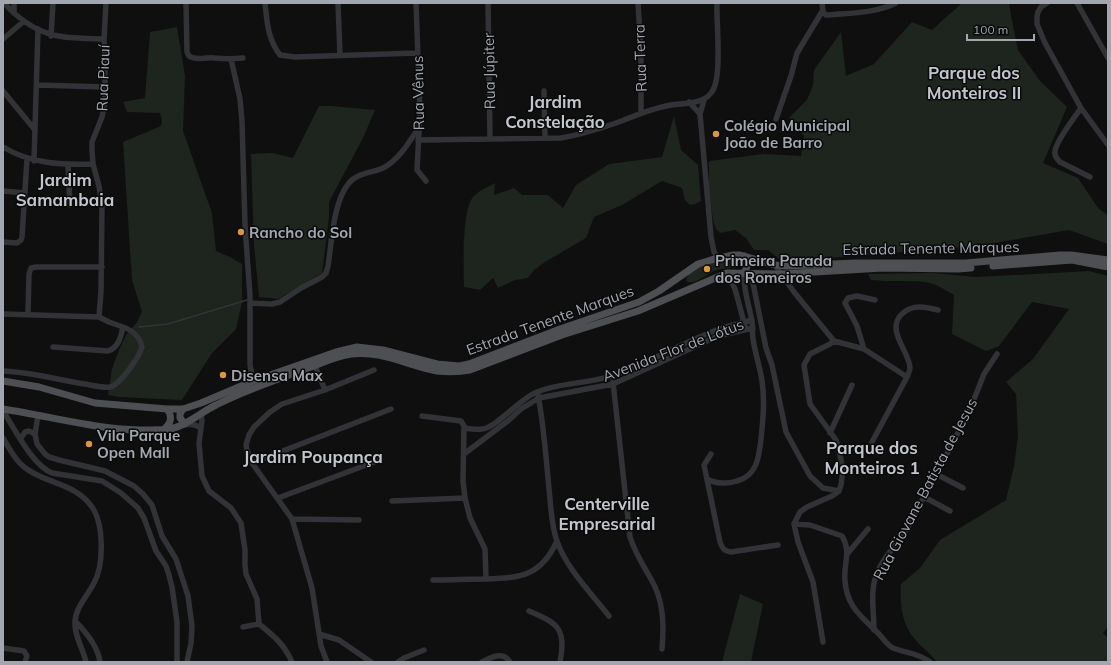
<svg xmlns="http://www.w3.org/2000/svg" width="1111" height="665" font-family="Mulish,sans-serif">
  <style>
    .green { fill: #1e241e }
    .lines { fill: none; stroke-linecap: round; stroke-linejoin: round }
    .stream { stroke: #2e363b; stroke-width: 1.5 }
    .minor { stroke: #323336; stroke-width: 5.5 }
    .major { stroke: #4d4f53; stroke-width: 7 }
    .poi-dot { fill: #d8973f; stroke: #0a0a0b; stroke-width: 1.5 }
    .labels { text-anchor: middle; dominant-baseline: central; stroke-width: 3; stroke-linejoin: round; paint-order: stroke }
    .street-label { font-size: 15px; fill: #a2a7af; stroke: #0a0a0b }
    .poi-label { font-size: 15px; font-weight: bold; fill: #a2a7af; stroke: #0a0a0b; text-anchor: start }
    .quarter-label { font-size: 17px; font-weight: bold; fill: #c2c6cc; stroke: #0a0a0b }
  </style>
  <rect width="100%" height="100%" fill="#0f0f10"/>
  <path class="green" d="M962 3H1009L1012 21 1018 50 1040 81 1067 107 1043 163 1078 178 1098 208 1108 215V244L1069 230 978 246 789 261 778 258 768 250H754L746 238 735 230 720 233 716 229 713 220 709 191V167L708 163 710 161 763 154 801 156 804 136 789 118 807 100 813 85 814 70 841 32 846 76 874 64 912 22 932 30Z
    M177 27 185 76 183 131 212 213 216 251 230 257 242 264V302L236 329 212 353 182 400 119 397 108 395 112 369 119 350 126 335 137 322 142 312 132 280 123 142 161 126 162 120 160 113 127 112 123 102 145 98 150 32Z
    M319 106H332L375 110 363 138 329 202V218L322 273 278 299 259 297 254 246 251 154 273 153 293 158Z
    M674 116 681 150 698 165 701 201 695 204 690 205 685 200 682 188 662 181 622 205 594 217 586 238 545 262 534 270 528 278 515 280 498 288 493 278 480 290 464 287C464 269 461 208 474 196 479 190 489 187 495 183L494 195 514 188 522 195H548L563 208 576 185 609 164 662 157Z
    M737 258 742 261 741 265 739 267C731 268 722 268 714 271 706 275 694 286 686 281 688 264 723 261 737 258Z
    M1089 271 1108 276V627L1103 633 1108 638V662H937C930 653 920 646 913 637 901 622 900 602 901 584L920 568 940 540 1006 500 1014 466 1018 436 1016 394 1006 382 1033 359 1069 309 1032 302 999 346 986 351 952 334 954 295C945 290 935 283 925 282 907 280 889 282 871 280L868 274 933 273 976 277Z
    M740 594 763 604 751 662H722Z"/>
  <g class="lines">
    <path class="stream" d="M139 327 168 324 247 300"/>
    <path class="minor" d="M4 3C36 38 60 38 104 39
      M186 3 187 52 189 56C196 61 205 57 214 58 224 59 233 59 243 58
      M265 3C267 22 268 40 280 55L295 57 417 53
      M338 3 340 55
      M416 3 420 113 417 170 426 181
      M488 3 490 138
      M638 3 641 52V113
      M822 3 823 12 826 15H829C851 13 876 13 896 3
      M1047 3 1041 7 1038 12 1037 17V24L1045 43 1081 108 1108 145
      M1077 3 1108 58
      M14 13V3
      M51 36 53 3
      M3 39 24 21
      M231 59 240 99 242 121 245 225 250 296V365L253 381
      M37 85 105 87
      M3 91 35 130
      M544 91 545 138
      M689 102 700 114 711 237 714 252 718 258
      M1081 108C1075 117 1056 141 1055 151 1054 156 1057 159 1060 162L1090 177
      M700 114 704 100
      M776 119 791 76 797 53 823 10
      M418 140 561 138C579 135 599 129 616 123 635 116 652 108 671 105 684 103 703 104 711 93 723 80 716 22 717 3
      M3 147C31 164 62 165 93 164
      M34 161 38 29
      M68 165 70 205
      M3 191 25 193
      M3 242 17 243 21 240 22 237 27 159
      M775 265 794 292 834 341
      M727 273 735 289 745 326
      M751 273 766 348 772 365 786 432 810 476 823 488 839 491
      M250 303 272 304 280 302 301 288 322 277 326 273 328 266C332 241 333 202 349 183 357 173 372 173 383 168 399 160 410 141 419 127
      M28 313 29 274 31 268 36 267H102
      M3 314 99 317 109 322 123 327C121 337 118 348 108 351L53 347
      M99 317 101 291 102 205 99 186 93 164 92 150V142L102 117 105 102V65L104 39 106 3
      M834 341 864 349 907 377
      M864 349 857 326 845 303 848 298 857 296 875 300
      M315 366 325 390
      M3 371C31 372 58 380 85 384 92 385 102 388 110 387 120 385 139 357 142 347 140 337 132 330 123 327
      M613 382 630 537C635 553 643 565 651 579 664 601 664 625 662 649
      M538 395C544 426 546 458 549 489 551 506 551 525 557 541 566 568 592 594 609 616
      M3 411C15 429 32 465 52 473L102 481 121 493 138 508 144 518 156 551 166 566 169 575 172 587 177 622V662
      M201 414 202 421 199 443 202 476 209 491 231 508 241 523 245 550V565L246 574 257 599 259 624C274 636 284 644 292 662
      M38 415 35 434 37 444 45 454 49 457 59 460 105 471 134 486 143 494 152 505 162 536 176 559 188 596 192 626 191 643 187 662
      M422 416 461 421 464 426 463 481 465 498 470 518 485 549 486 579
      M185 424 195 425 201 428
      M464 428C470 429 476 430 482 429 496 428 519 399 537 392 561 382 589 384 614 375 651 362 685 341 722 328 732 325 742 323 752 320
      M830 433 852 385
      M3 438C9 448 15 460 24 467 45 484 76 483 92 507 104 524 104 565 94 583 88 595 76 607 75 621 74 636 83 648 86 662
      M21 438 25 432 29 431 35 434
      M872 442 907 377C908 374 910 371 910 368 910 352 884 329 903 313 913 304 926 307 938 310
      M464 454 509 420 521 409 539 398 613 384 718 336 753 328
      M711 454 704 465 720 542C722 548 724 551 731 552L778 545
      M252 463 391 409
      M936 474 963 488
      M707 479C716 484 728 484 737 481 757 476 759 457 761 439 763 420 765 400 762 381 760 367 755 353 753 339 752 333 753 327 752 321 749 305 743 289 744 273
      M924 497 950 511
      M278 498 377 461
      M392 501 465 498
      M292 519 359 520
      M794 524 810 525 842 536C852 553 843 563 845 581 847 607 861 616 878 633 883 638 887 645 893 648 908 654 916 652 930 662
      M848 553 868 529
      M433 580C451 580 469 579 486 579 521 578 541 576 557 541
      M529 611C557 623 567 628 560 662
      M75 621C86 632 98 647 100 662
      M243 627 259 624
      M874 630C874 613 870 592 876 576 881 560 897 544 907 529L969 412 984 374 997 354
      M319 634 339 640 371 662
      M823 642 813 582 798 542 794 524 800 512 807 507 832 496 839 491 841 485 843 470 839 450 836 440 810 404 804 365 810 354 830 344 834 341
      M3 648 24 651 27 656 25 662
      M327 662 321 646 312 588 292 519 252 463 247 450 246 445 249 435 254 427 270 412 282 404 325 390 374 370
      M398 662 404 658 424 650
      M482 662C491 657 503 651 510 662"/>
    <path class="major" d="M744 256C749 262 748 266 744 273
      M993 266 1072 260 1108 267
      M3 381 39 387 95 403 167 409H183L201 403 253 381 336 352 357 347 383 350 437 364 459 366 469 364 560 329 639 302 659 291 698 264 711 260 733 255H740L775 265 787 266 856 263H966L1060 255H1071L1108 260
      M3 409C49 416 94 429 140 430 151 430 163 431 174 428 189 424 201 412 216 405 247 389 279 379 311 367 324 362 337 356 351 354 381 350 409 366 437 371 448 372 459 372 470 370L562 335 638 311 727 273 781 274 883 268 958 269 971 268
      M183 409 180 414V418L185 424
      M163 430C171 424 173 417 167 409"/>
  </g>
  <g class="poi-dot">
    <circle cx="716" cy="134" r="4"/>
    <circle cx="241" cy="232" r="4"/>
    <circle cx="707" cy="269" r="4"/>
    <circle cx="223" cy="375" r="4"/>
    <circle cx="89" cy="444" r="4"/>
  </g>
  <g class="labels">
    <g class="street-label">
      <text transform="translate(640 58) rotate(-92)">Rua Terra</text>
      <text transform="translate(489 71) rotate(-91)">Rua Júpiter</text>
      <text transform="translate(103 78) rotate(-88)">Rua Piauí</text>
      <text transform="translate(418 93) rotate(-91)">Rua Vênus</text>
      <text transform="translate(931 248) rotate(-1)">Estrada Tenente Marques</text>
      <text transform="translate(550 320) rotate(-20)">Estrada Tenente Marques</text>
      <text transform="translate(673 350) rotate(-21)">Avenida Flor de Lótus</text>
      <text transform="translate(925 489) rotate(-62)">Rua Giovane Batista de Jesus</text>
    </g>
    <g class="poi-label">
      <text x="724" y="125">Colégio Municipal<tspan x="724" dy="17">João de Barro</tspan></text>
      <text x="249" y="232">Rancho do Sol</text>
      <text x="715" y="260">Primeira Parada<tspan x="715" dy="17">dos Romeiros</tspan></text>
      <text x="231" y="375">Disensa Max</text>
      <text x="97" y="435">Vila Parque<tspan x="97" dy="17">Open Mall</tspan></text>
    </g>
    <g class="quarter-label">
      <text x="974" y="72">Parque dos<tspan x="974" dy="20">Monteiros II</tspan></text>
      <text x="555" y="101">Jardim<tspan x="555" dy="20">Constelação</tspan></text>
      <text x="65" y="179">Jardim<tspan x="65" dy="20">Samambaia</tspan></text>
      <text x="872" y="447">Parque dos<tspan x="872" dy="20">Monteiros 1</tspan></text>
      <text x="313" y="456">Jardim Poupança</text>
      <text x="607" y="503">Centerville<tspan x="607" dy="20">Empresarial</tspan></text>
    </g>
  </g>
  <rect width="1111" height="665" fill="none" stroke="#a2a7af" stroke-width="8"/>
  <path d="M967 34v6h67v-6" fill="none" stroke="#a2a7af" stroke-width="2"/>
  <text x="973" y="34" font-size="12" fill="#a2a7af" stroke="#0a0a0b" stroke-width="3" paint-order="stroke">100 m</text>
</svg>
